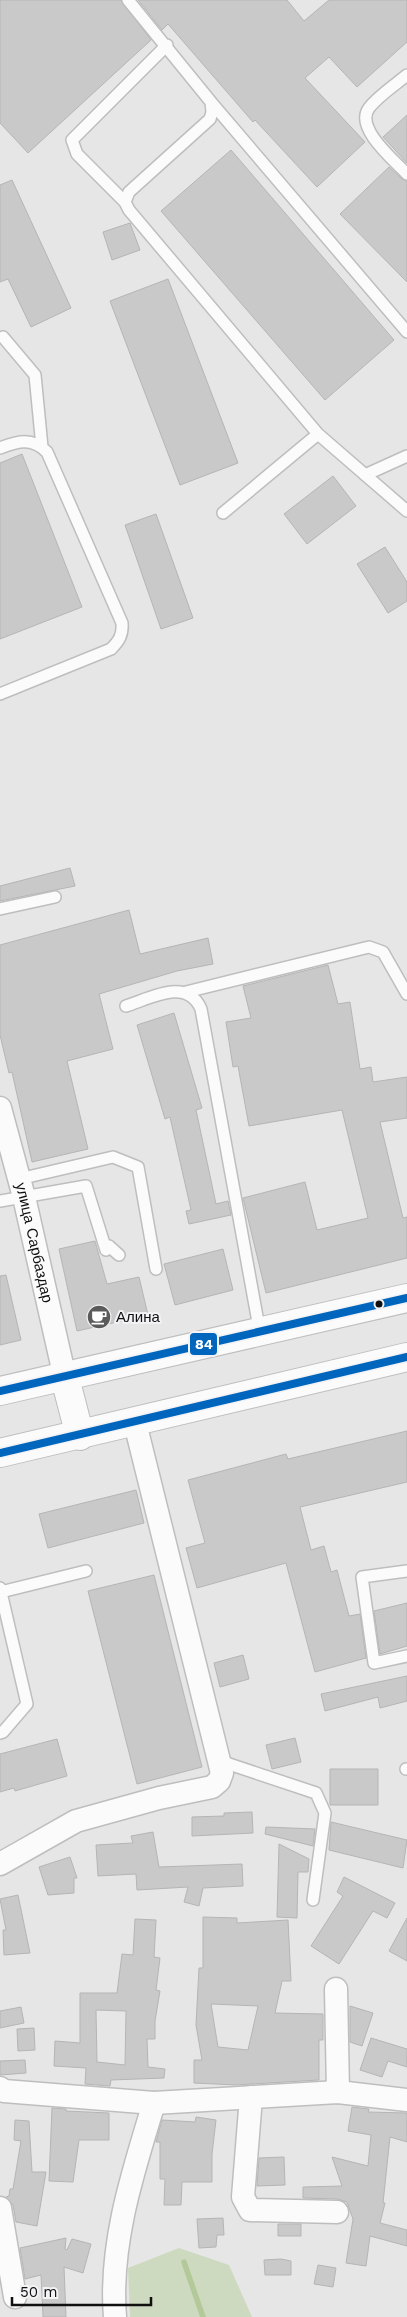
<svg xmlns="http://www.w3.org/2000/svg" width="407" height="2317" font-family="'Work Sans',sans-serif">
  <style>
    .green { fill: #cedabf }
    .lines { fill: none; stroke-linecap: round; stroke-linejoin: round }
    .stream { stroke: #b4c999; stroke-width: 5.5 }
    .building { fill: #c9c9ca; stroke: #b5b5b6; fill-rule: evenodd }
    .lane-casing { stroke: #bebebf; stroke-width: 14 }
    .street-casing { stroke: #bebebf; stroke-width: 25 }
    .secondary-casing { stroke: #bebebf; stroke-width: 30 }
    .lane { stroke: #fbfbfb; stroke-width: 11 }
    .street { stroke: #fbfbfb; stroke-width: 22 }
    .secondary { stroke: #fbfbfb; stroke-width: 28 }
    .bus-1-casing { stroke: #f3f2f5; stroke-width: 11 }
    .bus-1 { stroke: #0065bd; stroke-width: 8 }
    .bus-dot { fill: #101011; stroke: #f3f2f5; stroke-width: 2 }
    .labels { text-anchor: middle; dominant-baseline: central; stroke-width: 4; stroke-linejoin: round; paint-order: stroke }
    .street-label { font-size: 15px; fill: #101011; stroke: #f3f2f5 }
    .poi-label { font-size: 15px; fill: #101011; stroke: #f3f2f5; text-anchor: start }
    .line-badge { stroke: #f3f2f5; stroke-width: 2 }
    .badge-label { font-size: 14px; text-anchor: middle; font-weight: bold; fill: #fff }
  </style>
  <rect width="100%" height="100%" fill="#e6e6e7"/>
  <path class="green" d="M179 2248 229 2265 252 2317H130L128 2268Z"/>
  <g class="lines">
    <path class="stream" d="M184 2262 203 2317"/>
  </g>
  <path class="building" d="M0 0H121L151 40 28 153 0 123Z
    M138 0H287L304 21 329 0H407V42L357 87 329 57 305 78 365 142 317 187 255 120 253 122 168 24 162 30Z
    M407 115V163L383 137Z
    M231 150 394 340 325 400 161 211Z
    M389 167 402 179 407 181V282L340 214Z
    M12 180 71 308 31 327 8 279 0 282V185Z
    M130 223 140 250 112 260 103 232Z
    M168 279 238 463 180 485 110 301Z
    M22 454 82 607 0 639V463Z
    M333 476 356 506 307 544 284 514Z
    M156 514 193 618 161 629 125 525Z
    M385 547 407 582V601L388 613 357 564Z
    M70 868 75 886 0 901V886Z
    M129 910 140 954 208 938 213 964 177 971 99 994 113 1049 67 1061 88 1149 32 1162 12 1072 9 1073 0 1035V945Z
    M328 965 338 1004 350 1002 360 1069 371 1067 373 1082 407 1077V1118L380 1122 403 1218 407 1217V1258L266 1293 243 1198 305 1182 317 1230 368 1218 342 1110 249 1126 238 1066 233 1067 226 1022 251 1018 243 986Z
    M174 1013 202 1108 196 1110 216 1204 228 1201 231 1215 189 1224 186 1211 191 1210 170 1117 165 1119 137 1025Z
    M95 1241 107 1284 139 1277 148 1315 77 1331 59 1249Z
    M223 1249 233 1290 175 1305 164 1264Z
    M6 1275 21 1340 0 1345V1276Z
    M407 1431V1482L300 1507 311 1550 324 1546 331 1572 337 1570 349 1616 360 1614 366 1658 315 1672 286 1563 197 1588 186 1548 205 1543 188 1480 286 1454 288 1459Z
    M136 1490 144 1523 48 1548 39 1514Z
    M154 1575 202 1767 137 1784 88 1591Z
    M407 1603V1646L380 1654 374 1611Z
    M243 1655 249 1679 220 1687 214 1663Z
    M407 1676V1701L380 1708 378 1697 325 1711 321 1694Z
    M295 1738 301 1762 272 1769 266 1745Z
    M57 1739 67 1776 15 1791 14 1788 0 1792V1754Z
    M330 1769H378V1805H330Z
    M252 1812 253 1833 192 1836V1817L224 1816V1813Z
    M331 1822 407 1840 403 1868 329 1850Z
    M266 1827 315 1829 313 1846 265 1834Z
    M153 1832 159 1867 242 1864 243 1886 203 1888 199 1906 184 1902 188 1887 137 1890 136 1874 98 1876 96 1845 133 1843 131 1836Z
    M279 1844 309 1859 308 1872H298L297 1918 277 1917Z
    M70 1857 77 1878H74V1893L48 1895 39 1867Z
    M344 1877 395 1903 387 1918 373 1911 339 1964 311 1946 343 1896 337 1892Z
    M18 1895 30 1953 4 1955 3 1930H6L0 1899Z
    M203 1917 237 1918V1923L288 1920 291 1981H282L275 2013 323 2014V2040H319V2080L236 2085 194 2083V2060H202L196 2025 199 1968H203ZM211 2004 258 2006 248 2050 218 2047Z
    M407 1918V1961L389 1951Z
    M135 1919 156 1920 154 1957 160 1958 156 1990 160 1991 155 2021V2039H147L148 2067 165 2069 164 2078 111 2080 110 2086 85 2084 86 2068 54 2066 55 2041 80 2043V1993H117L122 1954 133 1955ZM96 2010 126 2011 125 2065 97 2062Z
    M350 2006 373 2013 362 2046 350 2042Z
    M21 2007 24 2023 0 2028V2011Z
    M34 2028 35 2050 18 2051 17 2029Z
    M371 2038 407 2049V2067L388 2061 382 2077 360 2070Z
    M25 2060 26 2073 0 2075V2061Z
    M352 2107 369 2109 368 2112 407 2113V2142L390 2137 383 2203H385L380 2223 407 2230V2246L370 2236 366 2266 346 2263 353 2219 347 2202 337 2199 303 2198V2187L342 2186 332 2157 368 2166 371 2135 348 2131Z
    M52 2108 66 2109V2111L109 2113V2140H79L73 2182 49 2181Z
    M196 2117 216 2120 212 2154V2182H182L181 2205H164L165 2179H160V2142H156L162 2120 195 2122Z
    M15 2120 29 2121 32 2172H46L37 2226 16 2222 13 2205 6 2197 9 2196 10 2189H13L21 2141 14 2140Z
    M284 2157 285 2185 257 2186 259 2158Z
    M223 2218 224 2235H217L216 2247 199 2248 197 2219Z
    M278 2224H301V2236H278Z
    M66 2238 65 2249 67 2250 72 2239 91 2244 83 2273 64 2267 66 2317H43L41 2275 25 2279 20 2248Z
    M281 2259 291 2261V2275H265L264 2260Z
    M318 2265 336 2268 333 2287 314 2284Z"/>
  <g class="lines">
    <g class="lane-casing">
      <path id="lane" d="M128 0 211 102 212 112 210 119 129 192 125 202 129 210 318 434 407 511
        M407 75C395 85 378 96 369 108 354 128 395 161 407 174
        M211 102 407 332
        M125 202 77 154 72 140 167 45
        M3 337 35 375 42 447
        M0 448C18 441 32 437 47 452L122 623C123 635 119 641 111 649L0 694
        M365 475 407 456
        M223 513 318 434
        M0 909 55 897
        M186 992 369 947 383 952 407 994
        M126 1006C151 998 187 977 201 1009L260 1333
        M19 1179 113 1157 138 1167 156 1269
        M0 1201 86 1186 106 1250 109 1246 119 1255
        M407 1571 362 1577 374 1663 407 1656
        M0 1588 27 1704 3 1732 0 1733
        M1 1592 86 1571
        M220 1761 316 1793 325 1813 313 1900
        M406 1769H407"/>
    </g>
    <g class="street-casing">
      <g id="street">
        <path id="s1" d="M0 1108 24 1197 65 1378"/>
        <path d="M0 1864 76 1821 159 1798 212 1787 219 1781 222 1773 135 1423"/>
        <path d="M336 1989 338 2092"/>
        <path d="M0 2088 4 2091 154 2103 338 2092 407 2100"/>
        <path d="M251 2097 243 2197 250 2210 337 2212"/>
        <path d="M0 2208 15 2297"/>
        <path d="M115 2317C109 2244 133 2172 154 2103"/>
      </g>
    </g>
    <g class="secondary-casing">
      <path id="secondary" d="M65 1378 80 1436
        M0 1391 407 1298
        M0 1453 407 1357"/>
    </g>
    <use href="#lane" class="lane"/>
    <use href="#street" class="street"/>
    <use href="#secondary" class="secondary"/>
    <g class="bus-1-casing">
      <path id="bus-1" d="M0 1391 407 1298
        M0 1453 407 1357"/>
    </g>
    <use href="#bus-1" class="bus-1"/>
  </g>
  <defs>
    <g id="cafe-disc" transform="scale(1.25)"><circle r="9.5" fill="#5b5b5c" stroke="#f3f2f5"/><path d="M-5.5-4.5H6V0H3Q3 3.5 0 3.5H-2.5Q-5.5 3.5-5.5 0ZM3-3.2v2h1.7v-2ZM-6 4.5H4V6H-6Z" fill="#fff"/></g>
  </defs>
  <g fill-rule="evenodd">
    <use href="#cafe-disc" x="99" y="1317"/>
  </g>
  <circle class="bus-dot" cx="379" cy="1304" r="4.5"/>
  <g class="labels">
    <g class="street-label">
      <text stroke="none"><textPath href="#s1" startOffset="139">улица Сарбаздар</textPath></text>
    </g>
    <g class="poi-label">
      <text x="116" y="1317">Алина</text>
    </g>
  </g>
  <rect class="line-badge" x="189" y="1332" width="29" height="24" rx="5" fill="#0065bd"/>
  <g class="badge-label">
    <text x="204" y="1349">84</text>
  </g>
  <path d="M12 2297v8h139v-8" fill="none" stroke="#101011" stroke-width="2.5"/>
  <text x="20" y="2297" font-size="15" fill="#101011" stroke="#f3f2f5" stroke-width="4" paint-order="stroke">50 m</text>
</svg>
